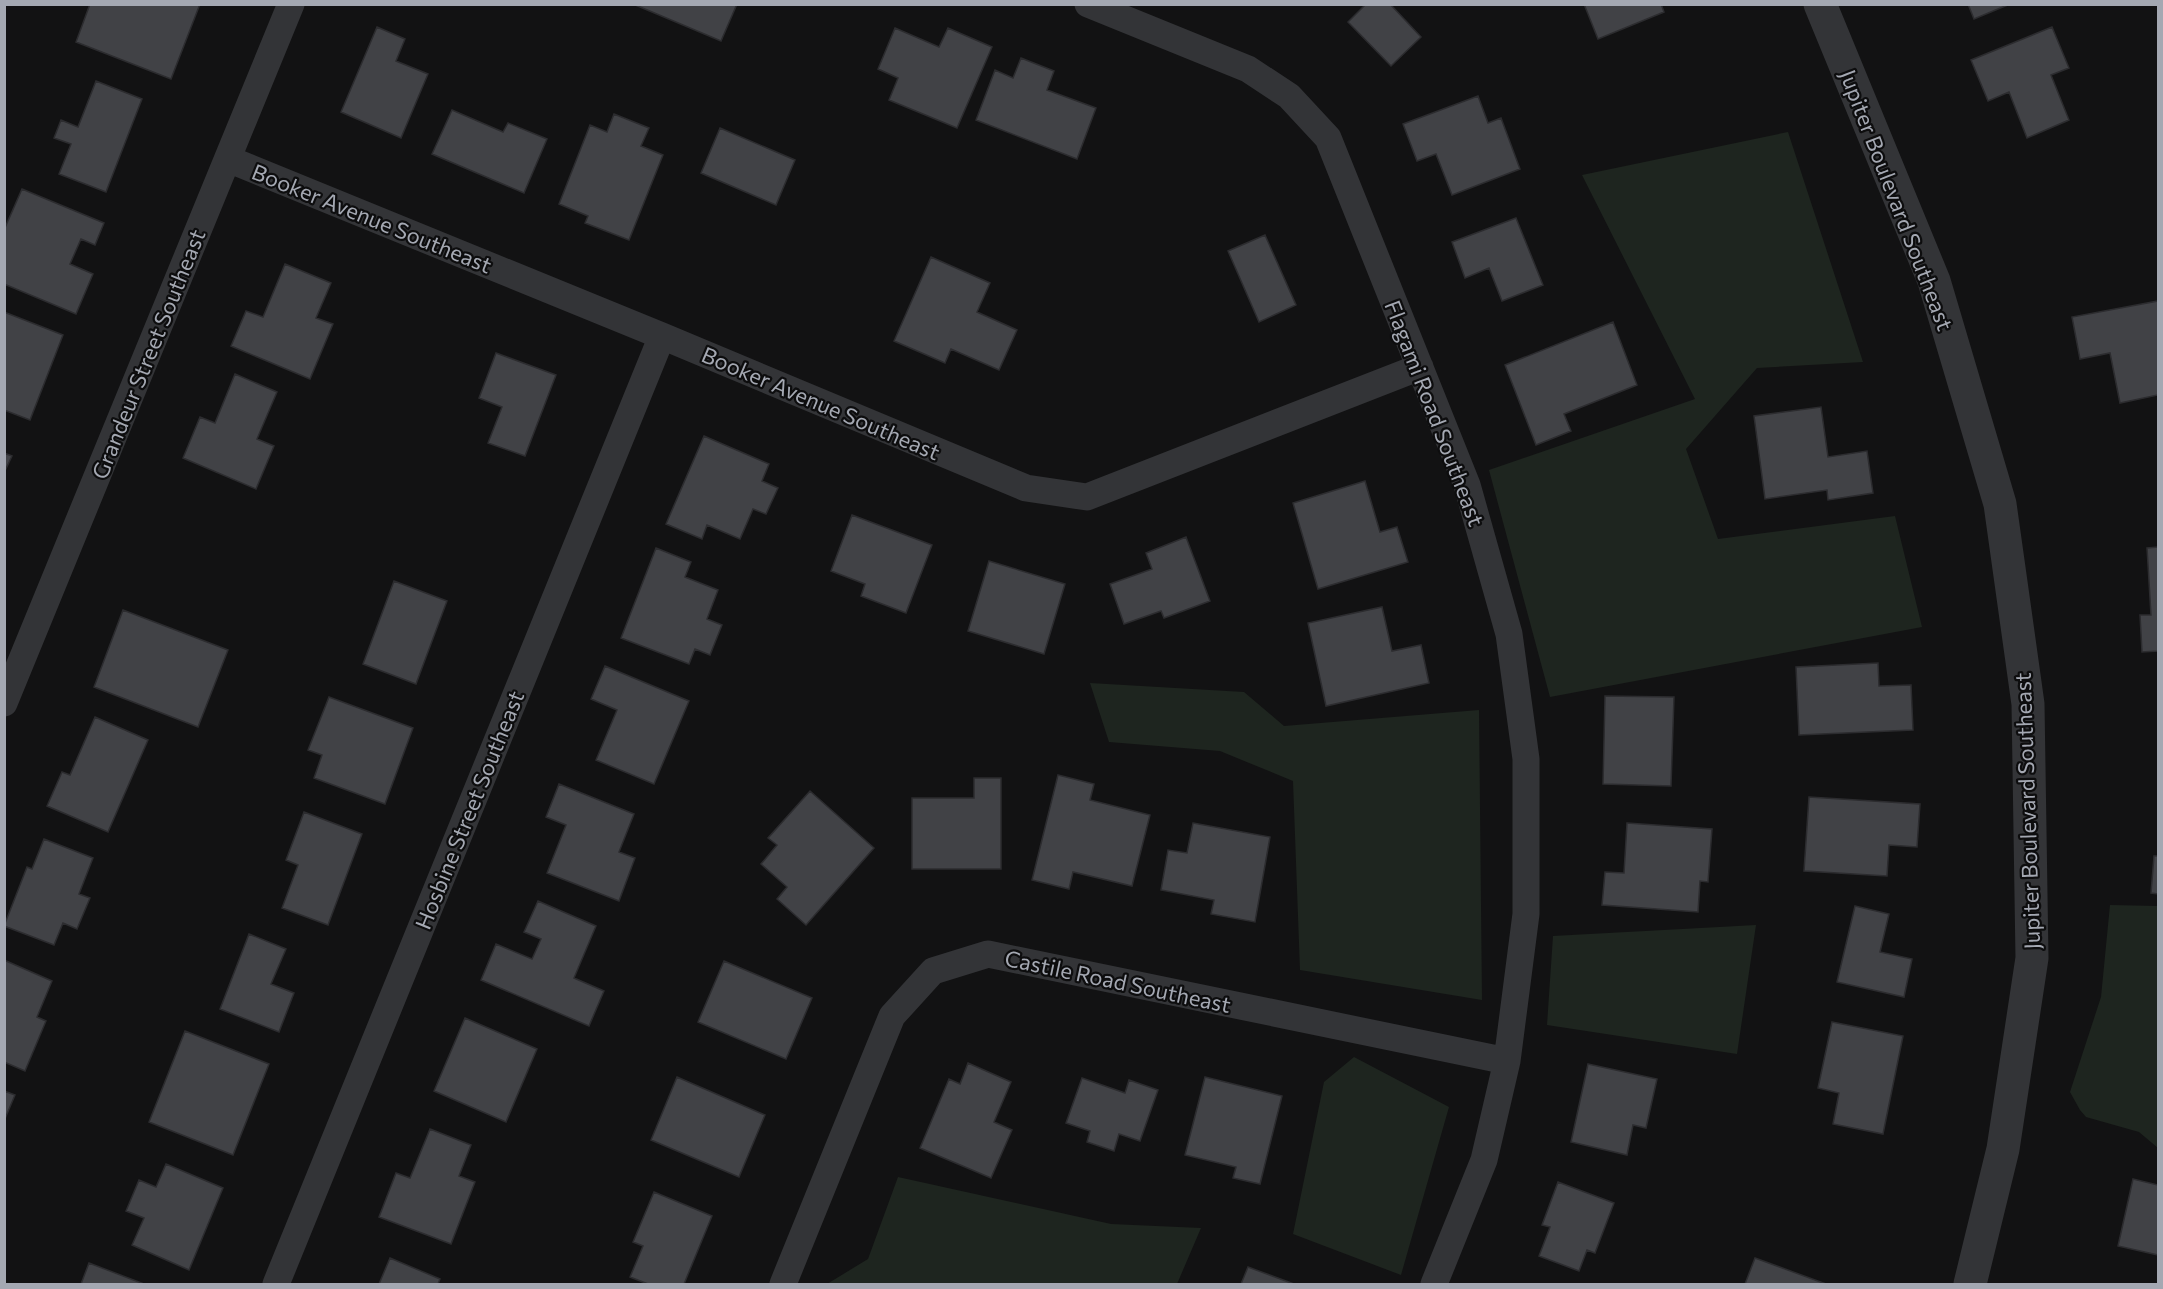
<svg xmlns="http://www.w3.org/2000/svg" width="2163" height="1289" font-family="Commissioner,sans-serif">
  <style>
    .green { fill: #1e251f }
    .building { fill: #414246; stroke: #2c2c2f; stroke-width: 1.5 }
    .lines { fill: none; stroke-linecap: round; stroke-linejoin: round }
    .minor { stroke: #333437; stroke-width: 27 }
    .tertiary { stroke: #333437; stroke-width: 33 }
    .labels { text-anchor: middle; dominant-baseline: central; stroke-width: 4.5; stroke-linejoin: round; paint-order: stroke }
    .street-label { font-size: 22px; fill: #a4a8b2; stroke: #0d0d0e }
  </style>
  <rect width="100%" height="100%" fill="#121213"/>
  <path class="green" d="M1788 132 1863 362 1757 368 1686 449 1718 539 1895 516 1922 627 1550 697 1489 470 1695 399 1582 175Z
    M1090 683 1244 692 1284 726 1479 710 1482 1000 1300 970 1293 781 1220 751 1109 742Z
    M2110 905 2158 906V1148L2139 1132 2086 1117 2080 1110 2070 1092 2101 997Z
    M1756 925 1737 1054 1547 1025 1553 936Z
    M1354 1057 1449 1107 1401 1275 1293 1234 1324 1082Z
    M898 1177 1111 1224 1201 1228 1177 1284H827L868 1259Z"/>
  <path class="building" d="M90 4H200L171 79 76 42Z
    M633 4H737L721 41Z
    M1366 4H1390L1421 37 1391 66 1348 22Z
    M1584 4H1661L1664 12 1598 39Z
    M1968 4H2010L1974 19Z
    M377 27 405 39 396 61 428 74 401 138 341 112Z
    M2052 27 2069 68 2051 75 2069 120 2027 138 2009 92 1988 101 1971 60Z
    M895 28 939 47 948 28 992 47 957 128 889 100 898 78 878 69Z
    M1021 58 1054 71 1047 90 1096 108 1077 159 976 120 995 70 1013 78Z
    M96 81 142 99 106 192 59 174 71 144 54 138 61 120 78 127Z
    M1478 96 1488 123 1501 118 1520 169 1452 195 1436 154 1417 161 1403 124Z
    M452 110 503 132 508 123 547 139 524 193 432 154Z
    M614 114 649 128 641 146 663 155 629 240 585 223 588 216 559 204 590 125 607 132Z
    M720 128 795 160 776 205 701 173Z
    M22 189 104 223 95 245 81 239 70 264 93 274 76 314 4 284V230Z
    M1516 218 1543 285 1502 301 1489 268 1465 278 1452 242Z
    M1265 235 1296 305 1259 322 1228 251Z
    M931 257 990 283 977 312 1017 330 999 370 951 349 945 363 894 341Z
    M285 264 331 283 316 318 333 324 310 379 231 346 246 311 263 317Z
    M2158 301V395L2120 403 2110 353 2080 359 2072 317Z
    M4 312 63 335 30 420 4 410Z
    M1613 322 1637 385 1564 414 1571 431 1536 445 1505 365Z
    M496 353 556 375 525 456 488 443 502 407 479 398Z
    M235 374 277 392 257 439 274 446 256 489 183 458 200 417 215 423Z
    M1821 407 1828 457 1867 451 1873 493 1828 500 1827 490 1765 499 1754 416Z
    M704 436 769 464 762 481 778 488 766 514 753 509 740 539 707 525 702 539 666 524Z
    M4 453 12 456 4 473Z
    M1365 481 1380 532 1397 527 1408 562 1318 589 1293 503Z
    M852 515 932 545 906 613 861 596 865 584 831 571Z
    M1186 537 1210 601 1164 618 1161 611 1124 624 1110 584 1152 569 1146 553Z
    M2158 547V651L2142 652 2140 615H2151L2147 548Z
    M656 548 691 562 685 577 718 590 707 619 722 625 710 655 695 649 689 664 621 638Z
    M989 561 1065 584 1044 654 968 631Z
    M394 581 447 601 416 684 363 664Z
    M1382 607 1392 651 1421 645 1429 683 1326 706 1308 623Z
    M123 610 228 650 198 727 94 687Z
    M1878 663 1879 686 1911 685 1913 730 1799 735 1796 667Z
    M605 666 689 701 654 784 596 760 617 710 591 699Z
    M1605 696 1674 697 1671 786 1603 784Z
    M329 697 413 728 385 804 314 778 322 755 308 750Z
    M95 717 148 740 108 832 47 806 62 772 70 775Z
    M1058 775 1094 784 1090 800 1150 815 1132 886 1073 872 1069 889 1032 880Z
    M974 778H1001V869H912V798H974Z
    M559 784 634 814 619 852 635 858 619 901 547 873 566 825 546 817Z
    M810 791 874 848 806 925 777 899 787 887 761 864 777 845 768 838Z
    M1809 797 1920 804 1917 847 1889 845 1887 876 1804 871Z
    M304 812 362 834 328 925 282 908 298 865 286 860Z
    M1193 823 1270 837 1255 922 1211 914 1214 900 1161 890 1168 850 1187 853Z
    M1627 823 1712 829 1708 882 1700 881 1698 912 1602 905 1605 872 1624 873Z
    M44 839 93 858 79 894 90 898 77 929 63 923 54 945 4 926 27 867 32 869Z
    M2154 856H2158V894L2151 893Z
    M538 901 596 926 574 978 604 991 589 1026 481 980 496 944 532 959 541 939 524 932Z
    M1855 906 1889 914 1880 952 1912 959 1904 997 1837 982Z
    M249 934 286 949 271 984 294 993 279 1032 220 1009Z
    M4 960 52 981 37 1017 46 1021 25 1071 4 1062Z
    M724 961 812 998 786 1059 698 1022Z
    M465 1018 537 1049 506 1122 434 1091Z
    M1832 1022 1903 1036 1883 1134 1833 1124 1839 1093 1818 1088Z
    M185 1031 269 1064 233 1155 149 1122Z
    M968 1063 1011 1082 994 1122 1012 1130 991 1178 920 1148 949 1079 960 1084Z
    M1588 1064 1657 1079 1646 1128 1633 1125 1627 1155 1571 1142Z
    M677 1077 765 1115 739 1177 651 1140Z
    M1205 1077 1282 1096 1260 1184 1233 1178 1236 1167 1185 1155Z
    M1082 1078 1125 1093 1129 1080 1158 1090 1140 1141 1119 1134 1114 1151 1087 1142 1090 1131 1066 1123Z
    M4 1091 15 1095 4 1121Z
    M430 1129 471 1145 459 1176 475 1182 451 1244 379 1217 396 1173 410 1178Z
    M166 1164 223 1188 189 1270 132 1245 144 1218 126 1211 139 1180 156 1187Z
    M2133 1179 2158 1185V1255L2118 1246Z
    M1558 1182 1614 1203 1595 1253 1587 1250 1579 1271 1539 1256 1550 1227 1542 1225Z
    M654 1192 712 1216 684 1284H648L630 1277 643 1246 633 1242Z
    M390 1258 440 1279 438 1284H379Z
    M1755 1258 1826 1284H1745Z
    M89 1263 144 1284H81Z
    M1248 1267 1294 1284H1241Z"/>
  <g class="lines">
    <path class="minor" d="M1088 4 1248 69 1289 96 1328 138 1467 485 1509 634 1526 759V914L1507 1061 1484 1160 1434 1284
      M228 159 662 336 1026 488 1087 497 1420 367
      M4 703 291 4
      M276 1284 662 336
      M783 1284 892 1016 933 971 988 954 1507 1061"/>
    <path class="tertiary" d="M1820 4 1934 281 2000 504 2028 704 2032 958 2003 1149 1970 1284"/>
  </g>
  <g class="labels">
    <g class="street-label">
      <text transform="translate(1897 200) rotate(69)">Jupiter Boulevard Southeast</text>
      <text transform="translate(372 218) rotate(22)">Booker Avenue Southeast</text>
      <text transform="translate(148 354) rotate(-68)">Grandeur Street Southeast</text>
      <text transform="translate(821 403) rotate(23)">Booker Avenue Southeast</text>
      <text transform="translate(1435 413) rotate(69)">Flagami Road Southeast</text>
      <text transform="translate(469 810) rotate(-68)">Hosbine Street Southeast</text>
      <text transform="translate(2027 811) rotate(-92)">Jupiter Boulevard Southeast</text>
      <text transform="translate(1118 981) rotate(12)">Castile Road Southeast</text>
    </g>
  </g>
  <rect width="2163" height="1289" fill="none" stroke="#a4a8b2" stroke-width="12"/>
</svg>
